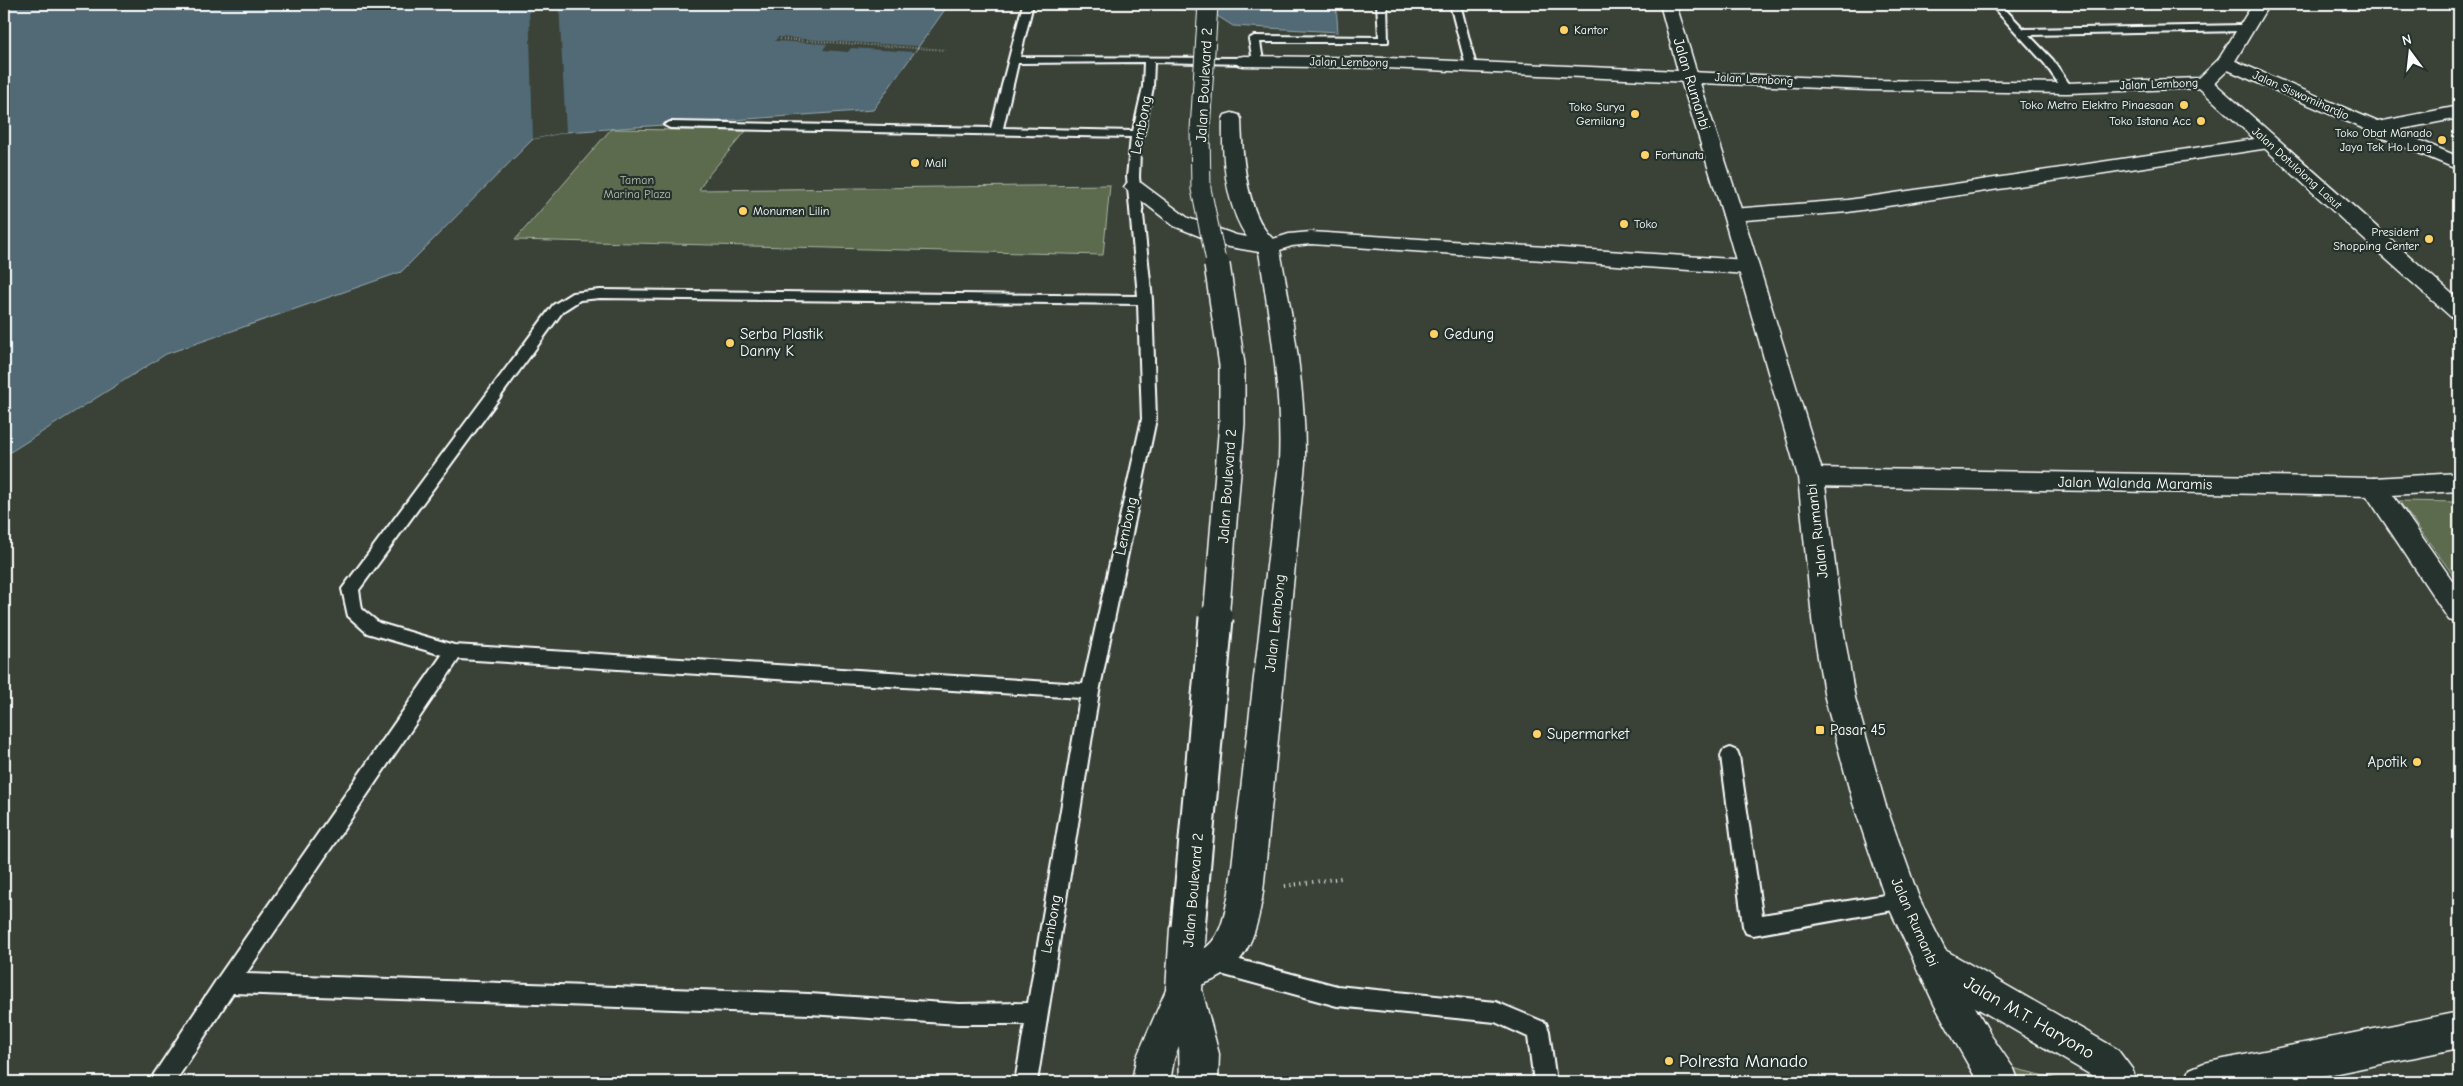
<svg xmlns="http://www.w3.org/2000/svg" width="2463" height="1086" font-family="'Comic Neue',sans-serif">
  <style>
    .green { fill: #5b6b4d; stroke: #adb5a6 }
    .water { fill: #516b76; stroke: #97a6ad }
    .pier { fill: #3a4238 }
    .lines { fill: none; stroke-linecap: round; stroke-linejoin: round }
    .service-casing { stroke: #fff; stroke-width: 4 }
    .minor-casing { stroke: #fff; stroke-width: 3 }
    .tertiary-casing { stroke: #fff; stroke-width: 3 }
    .secondary-casing { stroke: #fff; stroke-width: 3 }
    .trunk-casing { stroke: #fff; stroke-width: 3 }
    .path-far1 { stroke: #fff; stroke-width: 2; stroke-dasharray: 0.5 2.5; stroke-linecap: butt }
    .path { stroke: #fff; stroke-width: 4; stroke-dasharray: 1 4.5; stroke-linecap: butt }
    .service { fill: #26332d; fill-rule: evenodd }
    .minor { fill: #26332d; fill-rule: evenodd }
    .tertiary { fill: #26332d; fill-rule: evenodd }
    .secondary { fill: #26332d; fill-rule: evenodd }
    .trunk { fill: #26332d; fill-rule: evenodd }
    .secondary-bridge-far2-casing { stroke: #fff; stroke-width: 21; stroke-linecap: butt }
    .secondary-bridge-far1-casing { stroke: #fff; stroke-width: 28; stroke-linecap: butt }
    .secondary-bridge-casing { stroke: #fff; stroke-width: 37; stroke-linecap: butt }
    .secondary-bridge-far2 { stroke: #26332d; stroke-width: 19 }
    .secondary-bridge-far1 { stroke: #26332d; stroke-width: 25 }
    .secondary-bridge { stroke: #26332d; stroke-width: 33 }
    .poi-dot { fill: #ffd166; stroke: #26332d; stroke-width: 2 }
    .labels { text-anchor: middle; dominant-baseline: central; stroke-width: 4.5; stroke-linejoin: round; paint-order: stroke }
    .far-poi-label { font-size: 12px; fill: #fff; stroke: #26332d; text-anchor: start }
    .far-street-label { font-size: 12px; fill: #fff; stroke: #26332d }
    .far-park-label { font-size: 12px; fill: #b5bcaf; stroke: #26332d }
    .street-label { font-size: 15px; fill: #fff; stroke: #26332d }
    .poi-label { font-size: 15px; fill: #fff; stroke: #26332d; text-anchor: start }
    .near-street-label { font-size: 18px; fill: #fff; stroke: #26332d }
    .near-poi-label { font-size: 18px; fill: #fff; stroke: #26332d; text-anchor: start }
  </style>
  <rect width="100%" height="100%" fill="#3a4238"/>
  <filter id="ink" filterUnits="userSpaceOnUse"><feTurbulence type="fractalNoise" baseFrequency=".02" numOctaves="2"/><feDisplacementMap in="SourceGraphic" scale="10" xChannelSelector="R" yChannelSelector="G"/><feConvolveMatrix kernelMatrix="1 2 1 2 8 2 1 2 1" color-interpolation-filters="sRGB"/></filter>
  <g filter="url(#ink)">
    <path class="green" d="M611 129 746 131 706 178 699 190 1110 185 1103 255 515 240Z
      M2399 501 2459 502V583Z
      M1992 1063 2069 1082H2005Z"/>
    <path class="water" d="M4 4H949L873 110 566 132 533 139 401 272 166 354 4 456Z
      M1174 4H1336L1338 32 1233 26 1211 12 1173 9Z"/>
    <path class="pier" d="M529 4H559L566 132 533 139Z
      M778 37 831 41 918 46 914 52 851 48 848 52 823 50 827 44 775 41Z"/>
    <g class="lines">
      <g class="service-casing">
        <path id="service" d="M1023 4H1033L1020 57 1244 58 1249 61 1244 64 1154 62 1153 87 1140 152 1139 177 1152 300 1156 419 1099 692 1037 1082H1015L1025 1024H959L809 1014 233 993 175 1082H151L154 1074 219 976 442 655 367 633 348 616 342 589 553 305 572 293 600 290 1138 296 1127 177 1131 137 670 128 664 125 670 122 991 128ZM1144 62 1143 87 1133 131 1003 128 1018 63ZM600 298 1138 304 1142 419 1083 684 454 645 379 623 362 609 359 590 563 311 580 300ZM459 659 1080 698 1028 1003 959 1004 809 994 246 974Z
          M1377 4H1387L1388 42H1260L1263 61 1258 64 1253 61 1249 39 1254 36 1379 37Z
          M1450 4H1460L1476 66 1475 68H1467L1466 66Z
          M1990 4H2000L2024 29 2245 25 2250 28 2245 31 2029 35 2053 60 2072 88 2067 91 2063 90 2045 64Z
          M1730 748 1737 751 1739 756 1762 915 1903 892 1910 895 1913 901 1910 907 1753 935 1746 933 1743 926 1721 756 1723 751Z
          M1214 953 1337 986 1496 1002 1546 1023 1549 1031 1556 1082H1534L1528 1037 1495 1022 1337 1006 1206 970 1203 963 1206 956Z"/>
      </g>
      <g class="minor-casing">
        <path id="minor" d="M1660 4H1676L1698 77 1695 81 1689 82 1387 68 1244 66 1238 65 1235 61 1238 57 1244 56 1387 58 1678 71Z
          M1232 113 1239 115 1241 119C1242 154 1246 214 1273 239L1289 234 1311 232 1747 260 1755 262 1758 267 1755 272 1747 274 1311 244 1292 246 1280 250C1293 321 1306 391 1305 463L1263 892C1258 928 1248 967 1211 981 1197 987 1187 988 1173 983L1168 971 1173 959C1182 956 1192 955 1200 951 1222 941 1225 912 1229 892L1279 463C1282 392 1270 322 1259 252L1224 246 1174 226 1124 187 1127 183 1134 181 1141 183 1188 218 1236 235 1247 237C1225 205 1222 157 1223 119L1225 115Z
          M2376 122 2459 157V170L2369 132 2366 128 2369 124Z
          M2268 137 2275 139 2278 143 2275 147 1848 212 1733 221 1726 219 1723 215 1726 211 1733 209 1848 200Z
          M2374 478 2383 481 2459 590V623L2449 620 2361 487 2365 481Z
          M1932 945 1945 950 2117 1049 2132 1069 2137 1082H2095L2091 1075 1919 974 1914 962 1919 950Z
          M2459 1012V1048L2294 1082H2185L2190 1069 2204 1063Z"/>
      </g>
      <g class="tertiary-casing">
        <path id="tertiary" d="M2204 78 2210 79 2459 300V319L2451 317 2358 234 2198 87 2195 83 2198 79Z
          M1811 468 2374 478 2459 473V491L2374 496 1811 486 1802 483 1798 477 1802 471Z"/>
      </g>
      <g class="secondary-casing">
        <path id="secondary" d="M2253 4H2269L2232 66H2220L2217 62Z
          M1188 912 1200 917 1206 928 1202 990 1219 1054 1218 1082H1180L1179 1046 1174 1059 1170 1082H1132L1136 1059 1166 990 1170 928 1176 917Z"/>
      </g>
      <g class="trunk-casing">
        <path id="trunk" d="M2226 57 2378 122 2459 106V118L2376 134 2228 70 2210 87 2204 88 2067 93 1869 90 1700 83 1743 215 1824 477 1843 628 1855 698 1885 803 1919 898 1961 982 1992 1037 2014 1069 2019 1082H1978L1935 1006 1886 901 1853 803 1825 698 1813 628 1798 477 1723 215 1680 77 1683 73 1689 72 1869 80 2067 83 2199 78 2220 58Z"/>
      </g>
      <path class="path-far1" d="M780 39 947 50"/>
      <path class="path" d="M1285 886 1341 878"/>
      <use href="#service" class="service"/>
      <use href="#minor" class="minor"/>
      <use href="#tertiary" class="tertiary"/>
      <use href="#secondary" class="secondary"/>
      <use href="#trunk" class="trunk"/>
      <g class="secondary-bridge-far2-casing">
        <path id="secondary-bridge-far2" d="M1208 4 1200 130 1201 189 1217 266"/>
      </g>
      <g class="secondary-bridge-far1-casing">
        <path id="secondary-bridge-far1" d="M1216 619 1232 423V365L1217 265"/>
      </g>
      <g class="secondary-bridge-casing">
        <path id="secondary-bridge" d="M1188 928 1216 618"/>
      </g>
      <use href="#secondary-bridge-far2" class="secondary-bridge-far2"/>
      <use href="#secondary-bridge-far1" class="secondary-bridge-far1"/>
      <use href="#secondary-bridge" class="secondary-bridge"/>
    </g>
  </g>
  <g class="poi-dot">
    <circle cx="1564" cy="30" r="5"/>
    <circle cx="2184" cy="105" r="5"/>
    <circle cx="1635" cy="114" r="5"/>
    <circle cx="2201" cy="121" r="5"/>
    <circle cx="2442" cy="140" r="5"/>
    <circle cx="1645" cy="155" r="5"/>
    <circle cx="915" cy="163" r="5"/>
    <circle cx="743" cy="211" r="5"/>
    <circle cx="1624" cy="224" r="5"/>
    <circle cx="2429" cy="239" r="5"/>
    <circle cx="1434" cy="334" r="5"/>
    <circle cx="730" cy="343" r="5"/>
    <rect x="1815" y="725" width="10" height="10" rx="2.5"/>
    <circle cx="1537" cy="734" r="5"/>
    <circle cx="2417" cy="762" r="5"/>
    <circle cx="1669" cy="1061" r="5"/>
  </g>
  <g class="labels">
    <g class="far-poi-label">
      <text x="1574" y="30">Kantor</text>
      <text x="2174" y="105" text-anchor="end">Toko Metro Elektro Pinaesaan</text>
      <text x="1625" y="107" text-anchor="end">Toko Surya<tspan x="1625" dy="14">Gemilang</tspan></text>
      <text x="2191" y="121" text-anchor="end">Toko Istana Acc</text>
      <text x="2432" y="133" text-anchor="end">Toko Obat Manado<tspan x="2432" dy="14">Jaya Tek Ho Long</tspan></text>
      <text x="1655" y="155">Fortunata</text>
      <text x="925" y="163">Mall</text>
      <text x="753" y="211">Monumen Lilin</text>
      <text x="1634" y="224">Toko</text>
      <text x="2419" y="232" text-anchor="end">President<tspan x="2419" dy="14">Shopping Center</tspan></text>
    </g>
    <g class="far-street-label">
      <text transform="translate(1349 62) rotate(1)">Jalan Lembong</text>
      <text transform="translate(1754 79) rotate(3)">Jalan Lembong</text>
      <text transform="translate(2159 84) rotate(-2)">Jalan Lembong</text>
      <text transform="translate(2301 95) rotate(24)">Jalan Siswomihardjo</text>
      <text transform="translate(2297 168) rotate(42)">Jalan Dotulolong Lasut</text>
    </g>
    <g class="far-park-label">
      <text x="637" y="180">Taman<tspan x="637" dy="14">Marina Plaza</tspan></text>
    </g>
    <g class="street-label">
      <text transform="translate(1692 84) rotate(73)">Jalan Rumanbi</text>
      <text transform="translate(1204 85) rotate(-87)">Jalan Boulevard 2</text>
      <text transform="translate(1141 125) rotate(-79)">Lembong</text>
      <text transform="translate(2135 483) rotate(1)">Jalan Walanda Maramis</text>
      <text transform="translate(1227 486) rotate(-86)">Jalan Boulevard 2</text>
      <text transform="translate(1126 526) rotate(-78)">Lembong</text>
      <text transform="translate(1817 531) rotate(-97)">Jalan Rumanbi</text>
      <text transform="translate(1275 623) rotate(-84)">Jalan Lembong</text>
      <text transform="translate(1193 890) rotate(-85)">Jalan Boulevard 2</text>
      <text transform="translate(1915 922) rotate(66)">Jalan Rumanbi</text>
      <text transform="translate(1051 924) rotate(-80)">Lembong</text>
    </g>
    <g class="poi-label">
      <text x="740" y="334">Serba Plastik<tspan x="740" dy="17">Danny K</tspan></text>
      <text x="1444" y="334">Gedung</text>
      <text x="1830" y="730">Pasar 45</text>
      <text x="1547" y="734">Supermarket</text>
      <text x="2407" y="762" text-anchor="end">Apotik</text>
    </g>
    <g class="near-street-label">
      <text transform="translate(2029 1018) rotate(30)">Jalan M.T. Haryono</text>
    </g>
    <g class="near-poi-label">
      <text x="1679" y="1061">Polresta Manado</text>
    </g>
  </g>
  <rect width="2463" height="1086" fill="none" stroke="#26332d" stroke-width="20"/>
  <rect x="10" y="10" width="2443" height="1066" fill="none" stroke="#fff" stroke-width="2" filter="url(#ink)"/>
  <g transform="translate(2410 52) rotate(345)" stroke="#26332d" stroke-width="4" paint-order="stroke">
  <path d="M0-4L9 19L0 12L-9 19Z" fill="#ffffff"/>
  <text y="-8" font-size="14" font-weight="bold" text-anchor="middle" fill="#ffffff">N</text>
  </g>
</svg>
